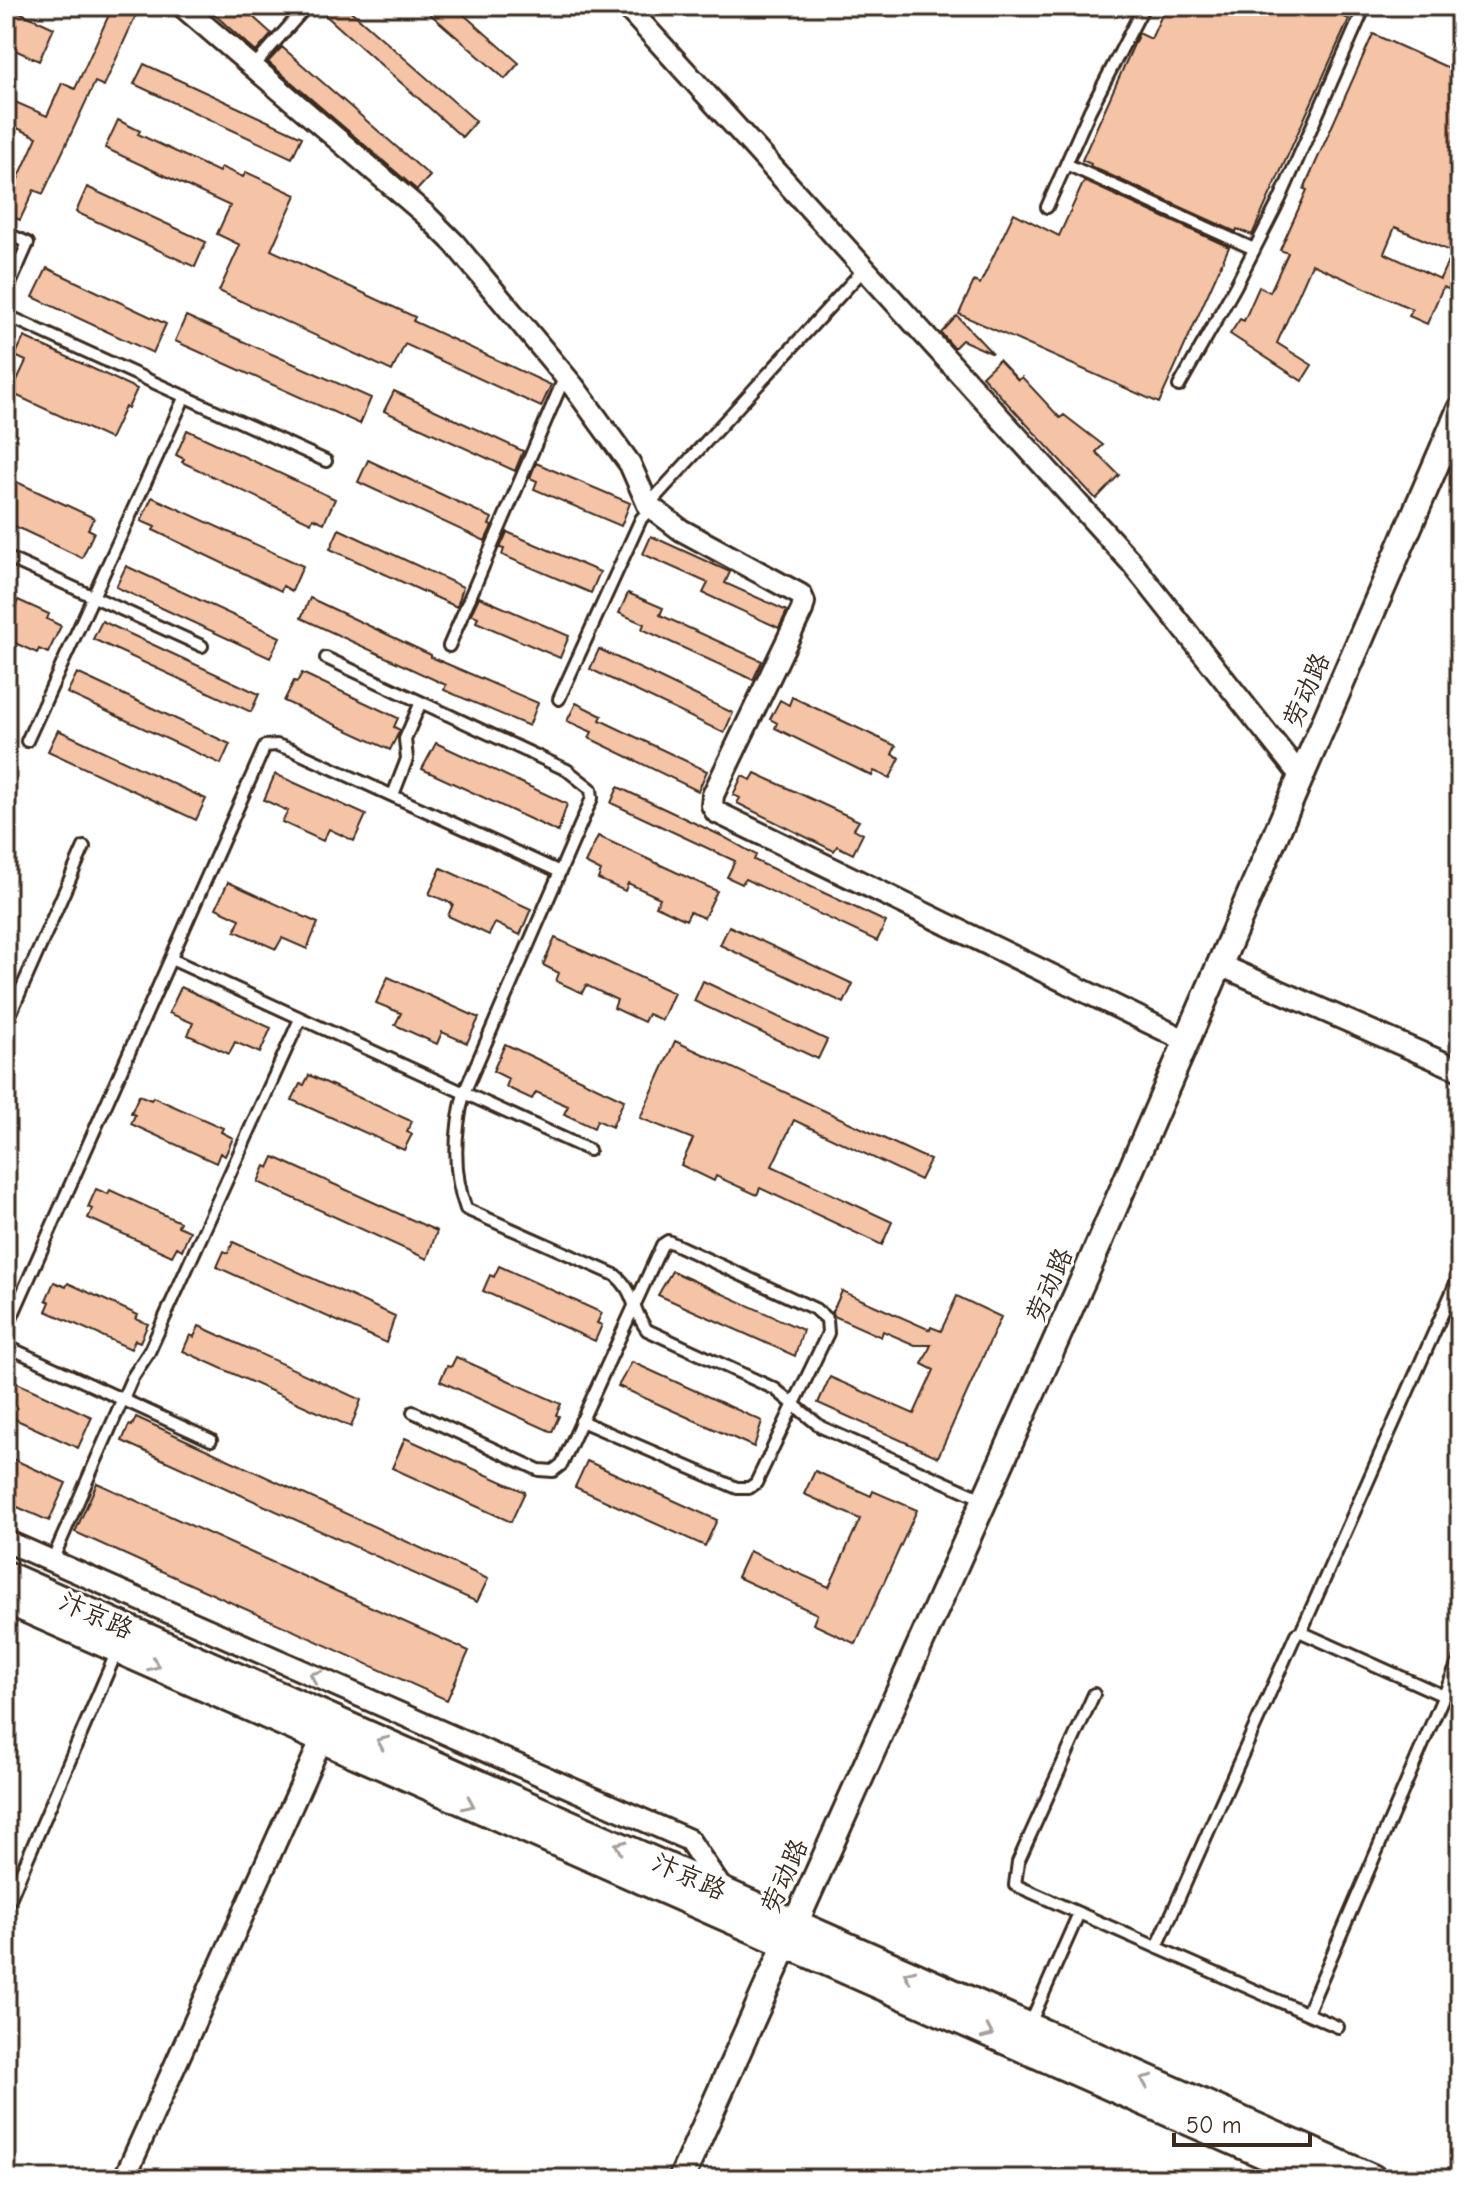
<svg xmlns="http://www.w3.org/2000/svg" width="1466" height="2185" font-family="'Comic Neue','LXGW WenKai TC',sans-serif">
  <style>
    .building { fill: #f5c3a5; stroke: #3b2a1e; stroke-width: 2; fill-rule: evenodd }
    .lines { fill: none; stroke-linecap: round; stroke-linejoin: round }
    .service-casing { stroke: #3b2a1e; stroke-width: 16 }
    .minor-casing { stroke: #3b2a1e; stroke-width: 26 }
    .tertiary-casing { stroke: #3b2a1e; stroke-width: 30 }
    .secondary-casing { stroke: #3b2a1e; stroke-width: 34 }
    .service { stroke: #fff; stroke-width: 10 }
    .minor { stroke: #fff; stroke-width: 20 }
    .tertiary { stroke: #fff; stroke-width: 24 }
    .secondary { stroke: #fff; stroke-width: 28 }
    .oneway { stroke: #a79f9a }
    .labels { text-anchor: middle; dominant-baseline: central; stroke-width: 6; stroke-linejoin: round; paint-order: stroke }
    .street-label { font-size: 26px; fill: #3b2a1e; stroke: #fff }
  </style>
  <rect width="100%" height="100%" fill="#fff"/>
  <filter id="ink" filterUnits="userSpaceOnUse"><feTurbulence type="fractalNoise" baseFrequency=".0125" numOctaves="2"/><feDisplacementMap in="SourceGraphic" scale="16" xChannelSelector="R" yChannelSelector="G"/><feConvolveMatrix kernelMatrix="1 2 1 2 8 2 1 2 1" color-interpolation-filters="sRGB"/></filter>
  <g filter="url(#ink)">
    <path class="building" d="M6 6 54 28 39 61 6 46Z
      M113 6H140L104 86 95 82 43 194 34 190 20 220 6 214V187L13 190 37 137 6 123V98L47 116 62 83 75 89Z
      M205 6H241L271 33 270 36 256 52Z
      M315 6H345L476 121 462 137Z
      M421 6H454L519 63 505 79Z
      M1166 6H1319L1349 19 1252 235 1237 229 1236 232 1090 166 1091 164 1082 160 1139 33 1151 39Z
      M1373 34 1460 73V283L1456 292 1443 287 1427 324 1409 316 1412 309 1312 264 1277 343 1312 365 1302 381 1230 334 1240 319 1244 321 1259 287 1270 292 1288 253 1280 250 1307 190 1304 189ZM1395 227 1452 252 1440 279 1384 253Z
      M282 47 430 176 417 190 268 62Z
      M144 64 302 137 292 158 134 84Z
      M118 120 140 131 138 134 219 172 221 167 243 177 246 172 296 195 271 250 415 317 413 321 551 385 541 407 405 344 392 371 219 291 240 245 217 234 230 206 105 148Z
      M1084 181 1229 247 1159 403 959 314 974 281 980 284 1014 213 1059 236Z
      M87 187 206 242 195 267 76 212Z
      M47 268 166 324 153 353 33 297Z
      M186 316 371 398 360 424 175 341Z
      M957 316 992 353H991L962 340 954 348 941 333Z
      M24 337 137 389 128 408 125 407 110 439 11 393 26 361 15 356Z
      M999 360 1018 380 1022 377 1060 418 1064 415 1103 445 1096 452 1119 475 1096 499 982 376Z
      M394 391 523 451 515 471 384 411Z
      M187 430 335 499 324 523 313 518 311 523 182 462 184 459 176 455Z
      M368 460 492 518 489 525 492 526 485 541 358 482Z
      M536 463 630 503 621 526 534 489 537 481 530 478Z
      M6 477 94 518 88 529 94 532 82 558 6 522Z
      M152 497 303 566 292 591 283 586 281 591 153 530 155 527 141 521Z
      M339 529 463 587 457 607 330 549Z
      M507 532 600 572 591 593 502 555 504 549 500 548Z
      M651 536 730 572 725 583 787 611 779 628 703 593 708 583 643 554Z
      M126 566 280 637 270 658 116 587Z
      M628 593 663 608 660 615 762 661 753 680 642 629 644 624 619 613Z
      M479 597 569 636 560 658 476 622 478 617 471 614Z
      M310 598 431 655V657L538 703 529 726 444 690 446 685 301 618Z
      M18 600 49 614 47 619 61 626 48 653 39 649 37 653 6 639V601L16 605Z
      M102 621 259 694 251 712 93 639Z
      M599 649 733 713 724 733 590 669Z
      M77 673 230 744 221 764 67 693Z
      M302 673 398 718 394 727 400 730 390 750 284 701 294 681 297 682Z
      M792 697 896 746 892 754 900 758 890 778 874 771 872 776 775 728 777 723 770 719 780 700 789 705Z
      M576 703 602 716 600 720 707 771 698 791 589 738 592 732 567 721Z
      M58 730 206 799 196 820 48 751Z
      M436 743 567 804 558 832 422 769Z
      M755 773 859 821 854 829 863 834 853 854 837 846 834 851 737 803 740 798 733 795 742 776 751 780Z
      M275 774 366 815 354 841 329 829 323 841 282 822 288 811 264 800Z
      M618 787 722 836 756 855 754 860 886 922 877 941 745 879 742 884 727 877 735 861 611 803Z
      M598 836 717 891 704 918 690 912 686 920 656 906 660 898 628 883 625 891 598 879 601 871 585 863Z
      M441 868 531 909 520 935 495 923 489 935 448 916 453 904 429 894Z
      M228 882 318 923 307 949 282 938 276 949 235 931 240 919 216 908Z
      M729 926 853 984 844 1003 720 945Z
      M555 938 674 993 662 1020 648 1014 644 1022 614 1008 617 1000 586 985 582 993 556 981 559 973 543 965Z
      M388 977 479 1018 467 1043 442 1032 437 1044 395 1025 401 1013 376 1003Z
      M703 981 827 1040 818 1059 694 1001Z
      M181 987 271 1028 260 1053 235 1042 229 1054 188 1035 193 1023 169 1013Z
      M675 1041 930 1160 920 1180 794 1120 772 1166 892 1222 882 1245 760 1188 757 1195 716 1176 714 1181 681 1165 693 1139 640 1118Z
      M505 1044 624 1100 612 1127 597 1120 594 1128 564 1114 568 1106 536 1092 532 1099 506 1087 509 1079 493 1071Z
      M309 1075 411 1121 407 1132 412 1134 404 1150 292 1100 300 1084 304 1085Z
      M139 1095 151 1100 153 1097 223 1128 221 1132 233 1138 225 1156 220 1153 216 1163 131 1124 135 1115 131 1113Z
      M274 1157 437 1231 427 1259 258 1182 265 1166 269 1168Z
      M96 1189 108 1194 110 1190 180 1222 178 1226 190 1231 182 1250 177 1247 172 1256 88 1218 92 1209 88 1207Z
      M233 1242 395 1316 386 1343 217 1267 224 1251 228 1253Z
      M499 1266 602 1313 597 1323 602 1325 595 1341 483 1291 490 1275 494 1277Z
      M672 1271 803 1330 795 1356 658 1295Z
      M54 1282 66 1287 68 1283 138 1315 136 1319 148 1324 140 1342 135 1340 131 1349 46 1311 50 1302 46 1300Z
      M842 1291 930 1330 931 1327 941 1331 957 1296 1001 1317 938 1457 818 1403 830 1377 914 1414 934 1370 922 1364 931 1345H915L883 1331 881 1337 834 1316 832 1313Z
      M199 1326 361 1400 351 1427 183 1351 190 1335 194 1337Z
      M456 1357 561 1404 556 1415 559 1416 552 1432 440 1381 447 1366 451 1367Z
      M632 1362 762 1421 754 1447 618 1386Z
      M6 1378 92 1417 78 1448 6 1415Z
      M136 1417 488 1579 477 1602 122 1441 129 1425 132 1426Z
      M405 1438 525 1492 511 1522 392 1468Z
      M6 1456 66 1483 49 1521 6 1502Z
      M587 1461 717 1520 705 1546 575 1487Z
      M815 1471 871 1496 873 1491 917 1510 856 1644 813 1624 817 1614 737 1577 749 1551 829 1587 860 1519 804 1494Z
      M97 1483 469 1651 447 1700 75 1532Z"/>
    <g class="lines">
      <g class="service-casing">
        <path id="service" d="M253 67 307 6
          M1066 164 1254 249
          M1047 207 1090 110 1144 6
          M6 233 28 243 6 293
          M6 315 326 461
          M1179 386 1235 287 1280 199 1365 6
          M648 505 865 268
          M6 557 202 646
          M449 646 565 376
          M326 658 567 770 591 789 592 798 464 1093C455 1130 452 1172 466 1209L615 1275C636 1292 631 1309 647 1330L775 1389 821 1427 985 1500
          M559 699 641 519 651 508
          M27 741 185 396
          M393 795 407 759 405 739 421 702
          M171 959 589 1150
          M6 1024 84 847
          M6 1330 265 746 277 745 292 750 560 872
          M6 1346 211 1440
          M413 1412 539 1470 553 1471 562 1464 662 1245 668 1241 815 1309 827 1319 828 1333 756 1483 749 1488H737L581 1421
          M52 1561 132 1378 149 1352 300 1019
          M1301 1632 1460 1274
          M1094 1694 1018 1862 1015 1885 1338 2027
          M6 1908 117 1651
          M1157 1947 1296 1634 1301 1632 1444 1696
          M1307 2013 1460 1658
          M1029 2026 1079 1913"/>
      </g>
      <g class="minor-casing">
        <path id="minor" d="M182 6 426 215 454 243 574 387 630 464 648 505 681 530 801 595 804 602 802 610 713 795 712 805 716 812 1187 1041
          M626 6 1131 562 1300 775
          M1220 965 1460 1070
          M6 1541 689 1840 723 1891
          M124 2179 322 1739"/>
      </g>
      <g class="tertiary-casing">
        <path id="tertiary" d="M681 2179 1091 1262 1460 409"/>
      </g>
      <g class="secondary-casing">
        <path id="secondary" d="M6 1576 1372 2179
          M6 1599 1322 2179"/>
      </g>
      <use href="#service" class="service"/>
      <use href="#minor" class="minor"/>
      <use href="#tertiary" class="tertiary"/>
      <use href="#secondary" class="secondary"/>
    </g>
    <defs><path id="oneway-chevron" d="M-2-3.5L2.5 0L-2 3.5" fill="none" stroke-width="1.6" stroke-linecap="round" stroke-linejoin="round" transform="scale(2)"/></defs>
    <g class="oneway">
      <use href="#oneway-chevron" transform="translate(154 1665) rotate(24)"/>
      <use href="#oneway-chevron" transform="translate(315 1676) rotate(-156)"/>
      <use href="#oneway-chevron" transform="translate(382 1742) rotate(-156)"/>
      <use href="#oneway-chevron" transform="translate(469 1804) rotate(24)"/>
      <use href="#oneway-chevron" transform="translate(620 1846) rotate(-156)"/>
      <use href="#oneway-chevron" transform="translate(909 1975) rotate(-156)"/>
      <use href="#oneway-chevron" transform="translate(988 2033) rotate(24)"/>
      <use href="#oneway-chevron" transform="translate(1146 2080) rotate(-156)"/>
    </g>
  </g>
  <g class="labels">
    <g class="street-label">
      <text transform="translate(1307 690) rotate(-66)">劳动路</text>
      <text transform="translate(1050 1285) rotate(-66)">劳动路</text>
      <text transform="translate(96 1616) rotate(24)">汴京路</text>
      <text transform="translate(785 1876) rotate(-66)">劳动路</text>
      <text transform="translate(689 1877) rotate(24)">汴京路</text>
    </g>
  </g>
  <rect width="1466" height="2185" fill="none" stroke="#fff" stroke-width="32"/>
  <rect x="16" y="16" width="1434" height="2153" fill="none" stroke="#3b2a1e" stroke-width="3" filter="url(#ink)"/>
  <path d="M1174 2133v12h136v-12" fill="none" stroke="#3b2a1e" stroke-width="4"/>
  <text x="1186" y="2133" font-size="24" fill="#3b2a1e" stroke="#ffffff" stroke-width="6" paint-order="stroke">50 m</text>
</svg>
